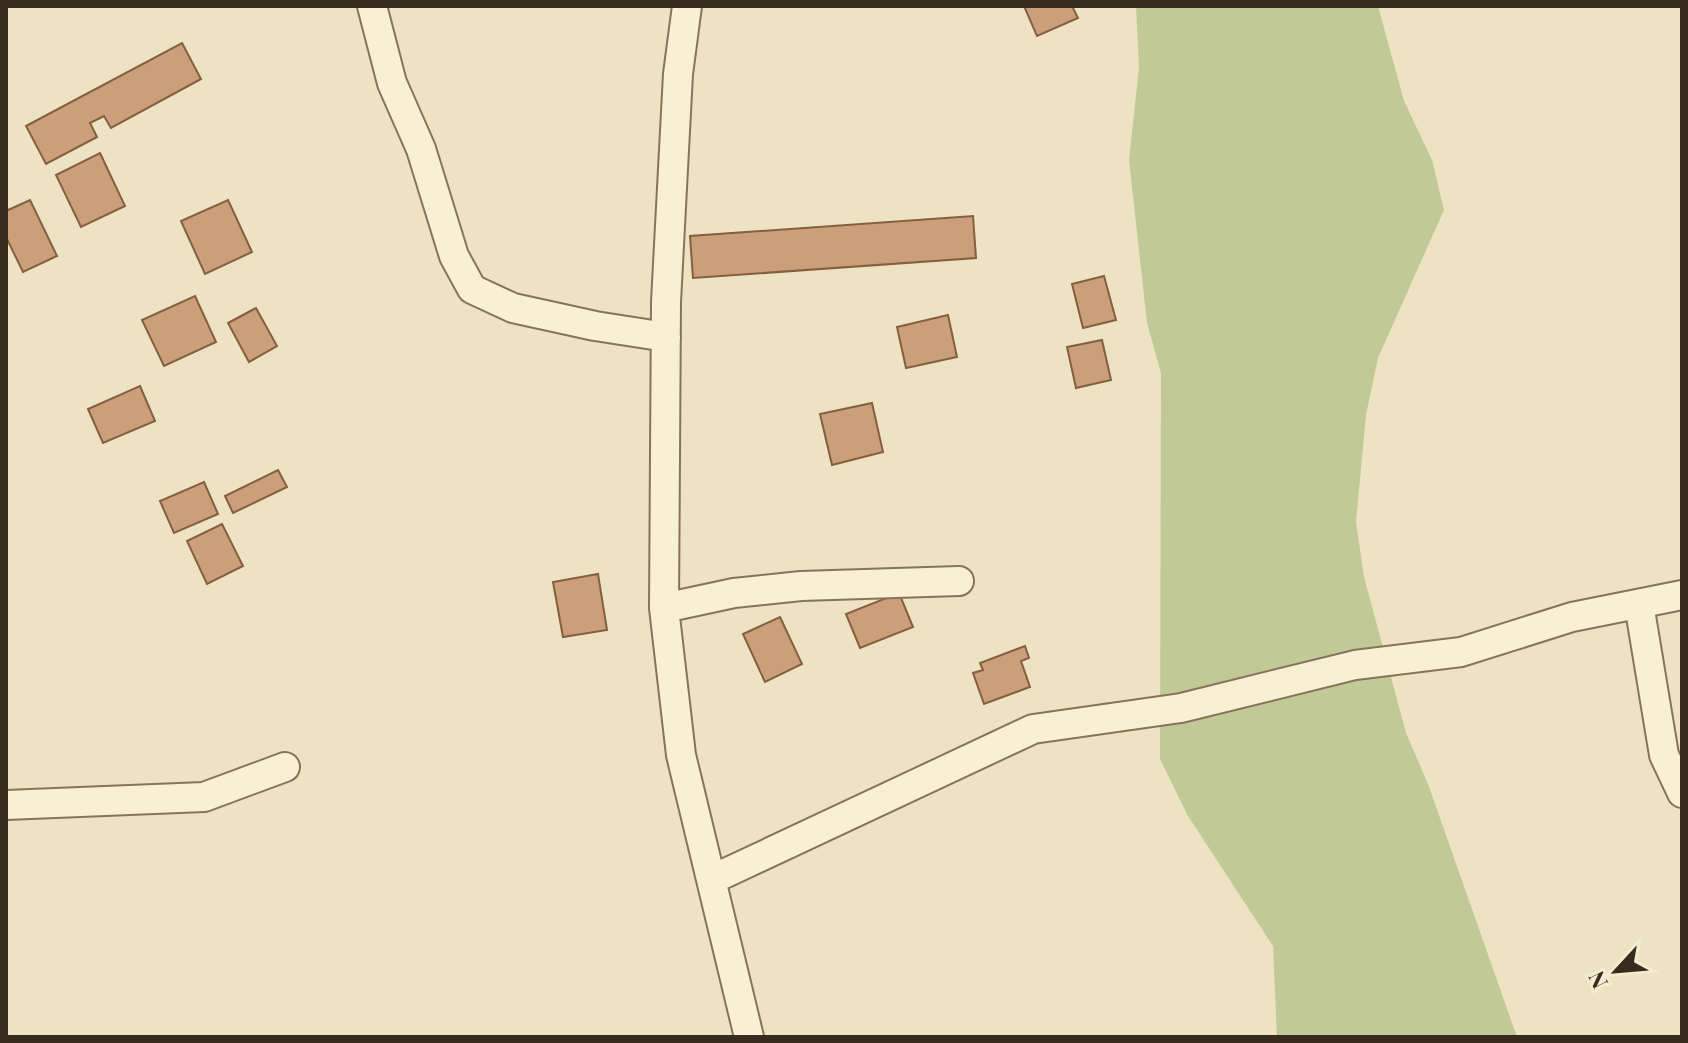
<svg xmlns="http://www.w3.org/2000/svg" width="1688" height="1043" font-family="'Playfair Display',serif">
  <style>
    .green { fill: #c1ca96 }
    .building { fill: #ca9f79; stroke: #845f40; stroke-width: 2 }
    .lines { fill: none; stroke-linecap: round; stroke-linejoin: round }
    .minor-casing { stroke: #86745a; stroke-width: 32 }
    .minor { stroke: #f8efd5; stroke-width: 28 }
  </style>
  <rect width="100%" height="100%" fill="#ede2c2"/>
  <path class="green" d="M1136 6H1378L1404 101 1432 160 1444 210 1378 358 1366 415 1356 522 1364 577 1406 733 1428 784 1517 1037H1277L1273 946 1188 816 1160 759 1161 373 1147 323 1129 160 1139 67Z"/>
  <path class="building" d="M1024 6H1072L1078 18 1037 36Z
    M182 43 201 79 111 128 104 116 90 123 97 137 46 164 26 126Z
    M100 153 125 206 81 227 56 175Z
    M30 200 57 256 23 272 6 237V211Z
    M228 200 252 252 205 274 181 221Z
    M973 216 976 258 693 278 690 236Z
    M1104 276 1116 320 1083 328 1072 284Z
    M195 296 216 342 164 366 142 320Z
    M256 308 277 346 249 362 228 323Z
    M948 315 957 357 906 368 897 327Z
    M1102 340 1111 380 1076 388 1067 347Z
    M140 386 155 421 103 443 88 409Z
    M872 403 883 452 832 465 820 414Z
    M278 470 287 487 233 513 225 496Z
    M204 482 218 514 174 533 160 501Z
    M222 524 243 566 207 584 187 541Z
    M598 574 607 630 563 637 553 582Z
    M899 593 913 627 860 648 846 614Z
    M780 617 802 664 765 682 743 634Z
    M1025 646 1029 658 1021 661 1030 687 984 704 973 673 983 670 980 663Z"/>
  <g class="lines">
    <g class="minor-casing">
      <path id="minor" d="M372 6 392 83 421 149 454 256 472 289 513 308 595 326 666 337
        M687 6 678 74 666 302 664 608 681 755 749 1037
        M1639 604 1664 755 1682 793
        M664 608 734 593 801 586 959 581
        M6 805 204 797 285 767
        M713 879 1033 729 1181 708 1355 665 1461 652 1572 617 1682 595"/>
    </g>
    <use href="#minor" class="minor"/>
  </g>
  <rect width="1688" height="1043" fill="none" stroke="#362b1d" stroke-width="16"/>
  <g transform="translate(1616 971) rotate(244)" stroke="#f4ecd1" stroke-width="6" paint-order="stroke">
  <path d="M0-6L14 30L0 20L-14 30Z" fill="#362b1d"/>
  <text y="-12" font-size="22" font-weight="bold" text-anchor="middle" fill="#362b1d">N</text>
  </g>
</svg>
